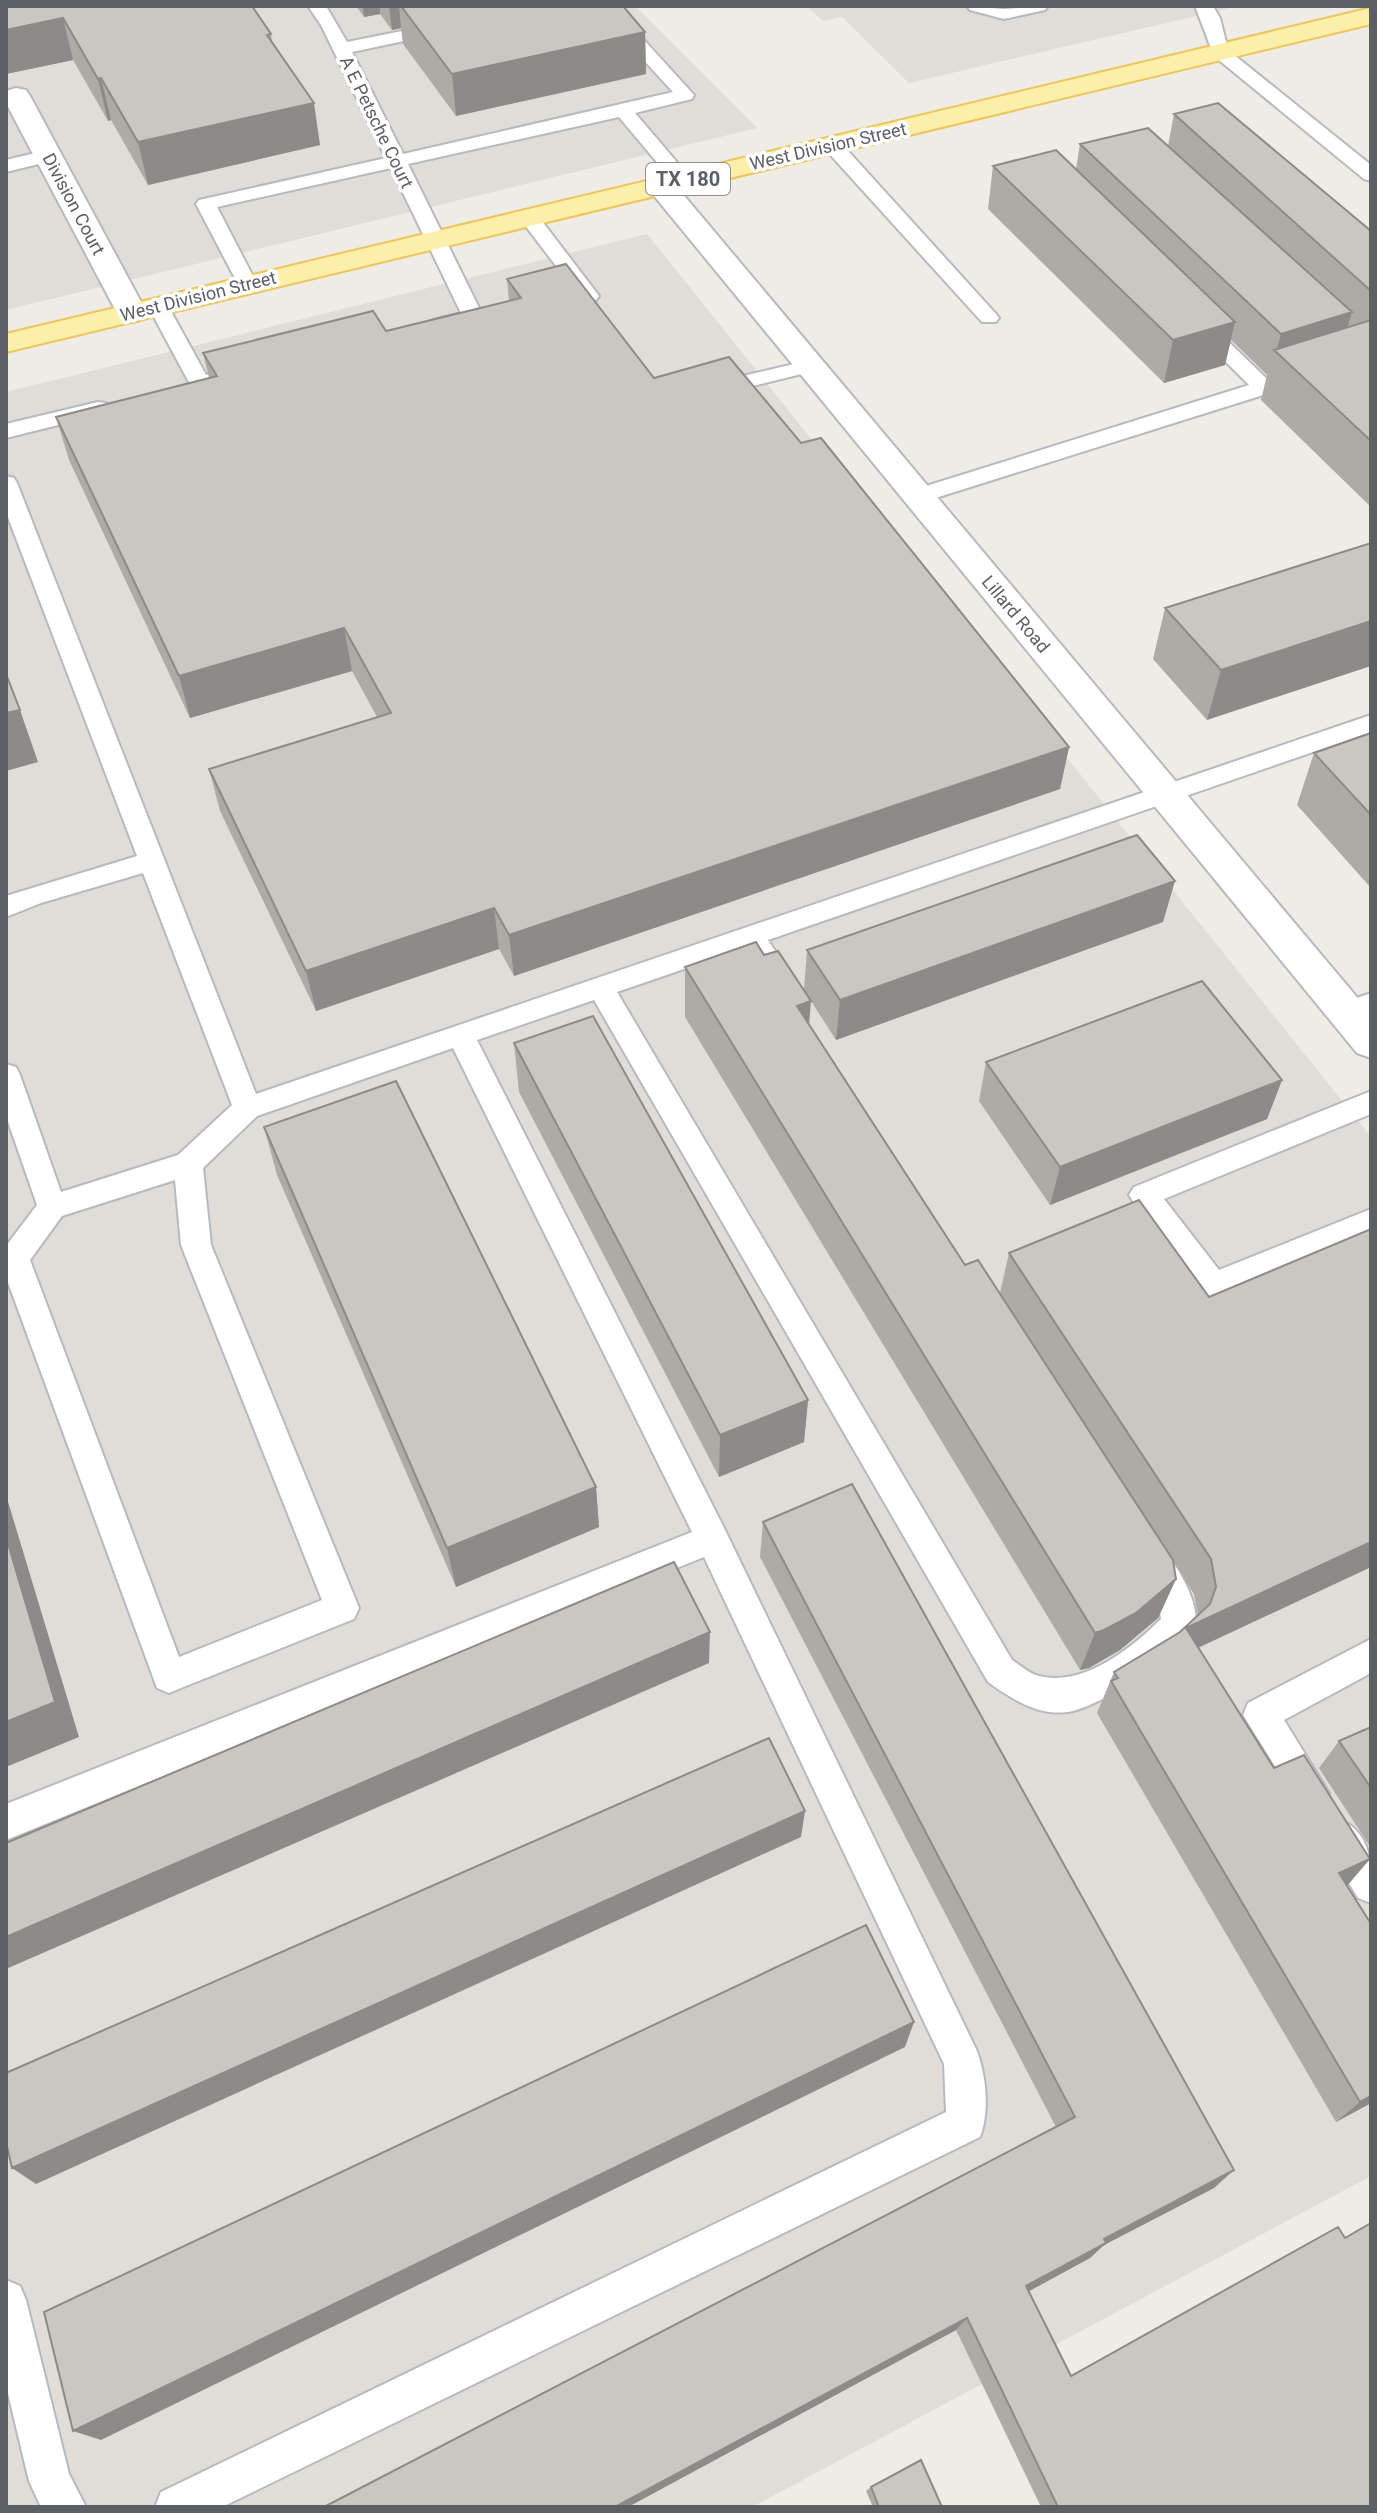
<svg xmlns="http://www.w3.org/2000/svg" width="1377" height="2513" font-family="Roboto,sans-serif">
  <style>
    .industrial { fill: #e0ddd8 }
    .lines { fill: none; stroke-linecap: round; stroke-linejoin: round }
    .lane-casing { stroke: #b6b9bd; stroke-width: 4 }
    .street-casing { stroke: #b6b9bd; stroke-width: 4 }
    .primary-casing { stroke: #edc55e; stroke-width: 4 }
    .lane { fill: #fff; fill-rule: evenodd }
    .street { fill: #fff; fill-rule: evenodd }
    .primary { fill: #fcefaa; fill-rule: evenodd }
    .wall { fill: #aeaaa6 }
    .shaded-wall { fill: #8d8b87 }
    .building { fill: #cac6c1; stroke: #8d8b87; stroke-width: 2 }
    .labels { text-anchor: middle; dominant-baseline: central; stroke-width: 7; stroke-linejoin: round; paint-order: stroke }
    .far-street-label { font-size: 18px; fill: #5c5f64; stroke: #fff }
    .shield { fill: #fff; stroke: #8d8f92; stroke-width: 2 }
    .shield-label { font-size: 20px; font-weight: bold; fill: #5c5f64 }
  </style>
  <rect width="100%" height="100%" fill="#eeece4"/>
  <path class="industrial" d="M6 6H635L757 128 6 310Z
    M806 6H1239L909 83 842 17 823 21Z
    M647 234 1371 1137V2176L752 2507H6V392Z"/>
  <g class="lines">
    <g class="lane-casing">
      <path id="lane" d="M308 6H326L347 42 442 23 451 28 442 33 352 52 403 154 673 92 594 6H613L694 95 692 99 635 113 693 181 683 187 676 185 619 117 408 164 483 316 480 320 440 330 433 328 430 324 433 320 461 313 391 168 217 207 257 284 254 288H240L196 204 199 200 386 158 321 25Z
        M967 6 1004 9 1048 6 1045 10 1004 19 970 10Z
        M1195 6H1213L1220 18 1228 50 1371 165V181L1364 179 1214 56Z
        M832 139 839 141 996 314 999 318 996 322H982L825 149 823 145 825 141Z
        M48 150 58 156 55 160 6 172V160Z
        M528 210 535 212 596 292 599 296 596 300H582L521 220 518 216 521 212Z
        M158 300 168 306 206 375 238 367 246 368 249 373 246 378 200 389 192 388 148 306Z
        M1201 320 1208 322 1267 379 1281 376 1289 377 1292 382 1289 387 926 501H910L907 496 910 491 1249 385 1194 330 1191 326 1194 322Z
        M811 360 818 362 822 366 818 370 712 396 701 390 704 385Z
        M98 402 106 403 109 408 106 413 6 438V424Z
        M6 476 14 478 17 483 256 1094 1371 715V732L768 940 791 976 787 983 777 986 767 983 745 948 617 992 1012 1660C1020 1665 1030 1674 1039 1676 1084 1687 1132 1648 1161 1619L1158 1598 1133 1555 1137 1544 1149 1540C1164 1546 1169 1557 1178 1570 1187 1585 1196 1604 1196 1622 1194 1651 1100 1705 1073 1711 1041 1718 1013 1700 988 1682L594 1000 477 1040 724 1528 976 2049C986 2073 990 2112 980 2137L222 2507H155L161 2492 946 2112 944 2064 704 1557 6 1840V1804L692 1532 453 1048 257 1116 203 1168 211 1245 359 1608 354 1619 181 1688 169 1693 157 1688 6 1277V1246L37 1205 6 1116V1064L16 1067 20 1075 61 1192 178 1155 232 1105 143 873 41 903 6 917V896L137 856 6 512ZM175 1180 181 1245 322 1600 179 1657 30 1260 62 1216Z
        M1371 993V1014L1347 1023 1337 1019 1333 1012 1337 1005Z
        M1371 1091V1114L1164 1199 1219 1270 1371 1209V1234L1224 1295 1213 1299 1202 1295 1134 1203 1129 1195 1134 1187Z
        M1371 1639V1673L1284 1720 1329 1793 1323 1805 1311 1810 1299 1805 1243 1715 1248 1703Z
        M1339 1819C1375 1834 1371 1870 1371 1903L1358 1898 1321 1837 1326 1825Z
        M6 2280 20 2286 26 2300 69 2474 86 2507H41L29 2481 6 2385Z"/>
    </g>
    <g class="street-casing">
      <path id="street" d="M16 88 26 90 30 96 147 313 143 319 132 322 121 319 117 313 6 103V91Z
        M661 177 671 180 1371 1014V1058L1357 1053 651 192 647 186 651 180Z"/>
    </g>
    <g class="primary-casing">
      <path id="primary" d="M1371 8V24L6 352V334Z"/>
    </g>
    <use href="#lane" class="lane"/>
    <use href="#street" class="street"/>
    <use href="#primary" class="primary"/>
  </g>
  <path class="wall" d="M6 6H253H252L271 34 272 42 320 145 148 185 111 120 108 121 73 60 6 74Z
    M356 6H623L645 32 646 74 456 116 403 44 401 28 392 30 380 14 364 17Z
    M1174 114 1371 231V507L1261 400 1267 375 1231 340 1225 365 1164 383 988 209 993 166 1076 169 1080 144 1168 146Z
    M507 279 654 378 801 443 1069 747 1060 789 514 976 499 949 316 1011 220 811 209 769 377 717 352 671 190 718 69 460 56 417 209 378 203 353 386 331 509 301Z
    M1371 543 1207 720 1153 659 1165 608Z
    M1371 733V888L1297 805 1314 753Z
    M1163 922 836 1040 804 990 807 950Z
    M764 955 965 1265 1000 1293 1009 1253 1371 1567 1198 1647 1347 1885 1371 2103 1336 2122 1097 1713 1114 1672 1180 1632 1198 1615 1194 1594 1173 1561 1176 1579 1158 1618 1120 1650 1089 1668 1080 1670 685 1017V967Z
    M514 1043 808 1400 804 1442 719 1477 519 1092Z
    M986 1062 1282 1080 1267 1119 1050 1205 979 1101Z
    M264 1127 596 1487 599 1527 456 1587 277 1175Z
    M763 1522 1214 2188 1104 2245 1090 2258 1028 2291 1071 2376 1345 2238 1371 2507H1041L956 2330 628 2507H324L1056 2127 760 1557Z
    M1371 1727V1848L1319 1768 1339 1741Z
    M871 2487 942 2507H873L866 2491Z"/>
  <path class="shaded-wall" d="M363 6H380V14L364 17Z
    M389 6H399L401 28 392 30Z
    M63 18 73 60 6 74V30Z
    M645 32 646 74 456 116 452 74Z
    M101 78 111 120 108 121 98 79Z
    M314 103 320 145 148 185 138 142Z
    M1352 312 1339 356 1276 352 1281 334Z
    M1235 322 1225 365 1164 383 1173 340Z
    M1371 621V666L1207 720 1221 670Z
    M344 628 352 671 190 718 179 676Z
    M20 710 38 762 6 771V713Z
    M1069 747 1060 789 514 976 509 935Z
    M1175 881 1163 922 836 1040 840 1000Z
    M494 908 499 949 316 1011 306 971Z
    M811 1001 807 1051 797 1006Z
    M1282 1080 1267 1119 1050 1205 1060 1167Z
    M808 1400 804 1442 719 1477 720 1435Z
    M596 1487 599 1527 456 1587 447 1548Z
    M6 1495 79 1737 6 1767Z
    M1371 1542V1567L1170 1661 1186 1628Z
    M1176 1579 1158 1618 1120 1650 1089 1668 1080 1670 1095 1633Z
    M710 1632 709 1663 6 1969V1937Z
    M805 1811 801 1837 36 2184 12 2168Z
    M1370 1859 1347 1886 1339 1873Z
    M914 2022 905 2047 101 2440 73 2431Z
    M1371 2096V2103L1336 2122 1360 2102Z
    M1234 2170 1214 2188 1104 2245 1090 2258 1013 2300 1026 2286 1104 2239Z
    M967 2318 956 2330 628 2507H615Z"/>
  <path class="building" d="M6 6H252L271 34 267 35 314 103 138 142 101 78 98 79 63 18 6 30Z
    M401 6H623L645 32 452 74Z
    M1218 103 1371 231V291L1174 114Z
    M1148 128 1352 312 1281 334 1080 144Z
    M1056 150 1235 322 1173 340 993 166Z
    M566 264 654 378 729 357 801 443 821 438 1069 747 509 935 494 908 306 971 209 769 391 713 344 628 179 676 56 417 217 376 203 353 373 311 386 331 521 298 507 279Z
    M1371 320V441L1274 350Z
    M1371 543V621L1221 670 1165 608Z
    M6 674 20 710 6 713Z
    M1371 733V815L1314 753Z
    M1137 835 1175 881 840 1000 807 950Z
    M756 942 764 955 778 951 811 1001 797 1006 965 1265 978 1260 1173 1560 1176 1579 1136 1613 1104 1630 1095 1633 685 967Z
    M1202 981 1282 1080 1060 1167 986 1062Z
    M593 1016 808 1400 720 1435 514 1043Z
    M396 1081 596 1487 447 1548 264 1127Z
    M1139 1200 1209 1297 1371 1229V1542L1186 1628 1274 1768 1304 1755 1370 1859 1339 1873 1371 1924V2096L1360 2102 1111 1681 1118 1678 1114 1672 1180 1632 1210 1604 1216 1587 1211 1559 1009 1253Z
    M852 1484 1234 2170 1104 2239 1106 2243 1026 2286 1071 2376 1338 2227 1345 2238 1371 2223V2507H1058L967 2318 615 2507H324L1075 2117 763 1522Z
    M6 1537 55 1702 6 1722Z
    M674 1562 710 1632 6 1937V1843Z
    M1371 1727V1788L1339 1741Z
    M769 1738 805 1811 12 2168 6 2142V2073Z
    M866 1925 914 2022 73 2431 44 2312Z
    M921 2460 942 2507H879L871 2487Z"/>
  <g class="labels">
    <g class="far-street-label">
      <text transform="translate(377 122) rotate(64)">A E Petsche Court</text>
      <text transform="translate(828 146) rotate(-13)">West Division Street</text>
      <text transform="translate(74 204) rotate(62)">Division Court</text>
      <text transform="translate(198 296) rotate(-14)">West Division Street</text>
      <text transform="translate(1016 614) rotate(50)">Lillard Road</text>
    </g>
    <rect class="shield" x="646" y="163" width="84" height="32" rx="6"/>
    <g class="shield-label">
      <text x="688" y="179">TX 180</text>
    </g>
  </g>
  <rect width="1377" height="2513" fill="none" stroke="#5c5f64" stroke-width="16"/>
</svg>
